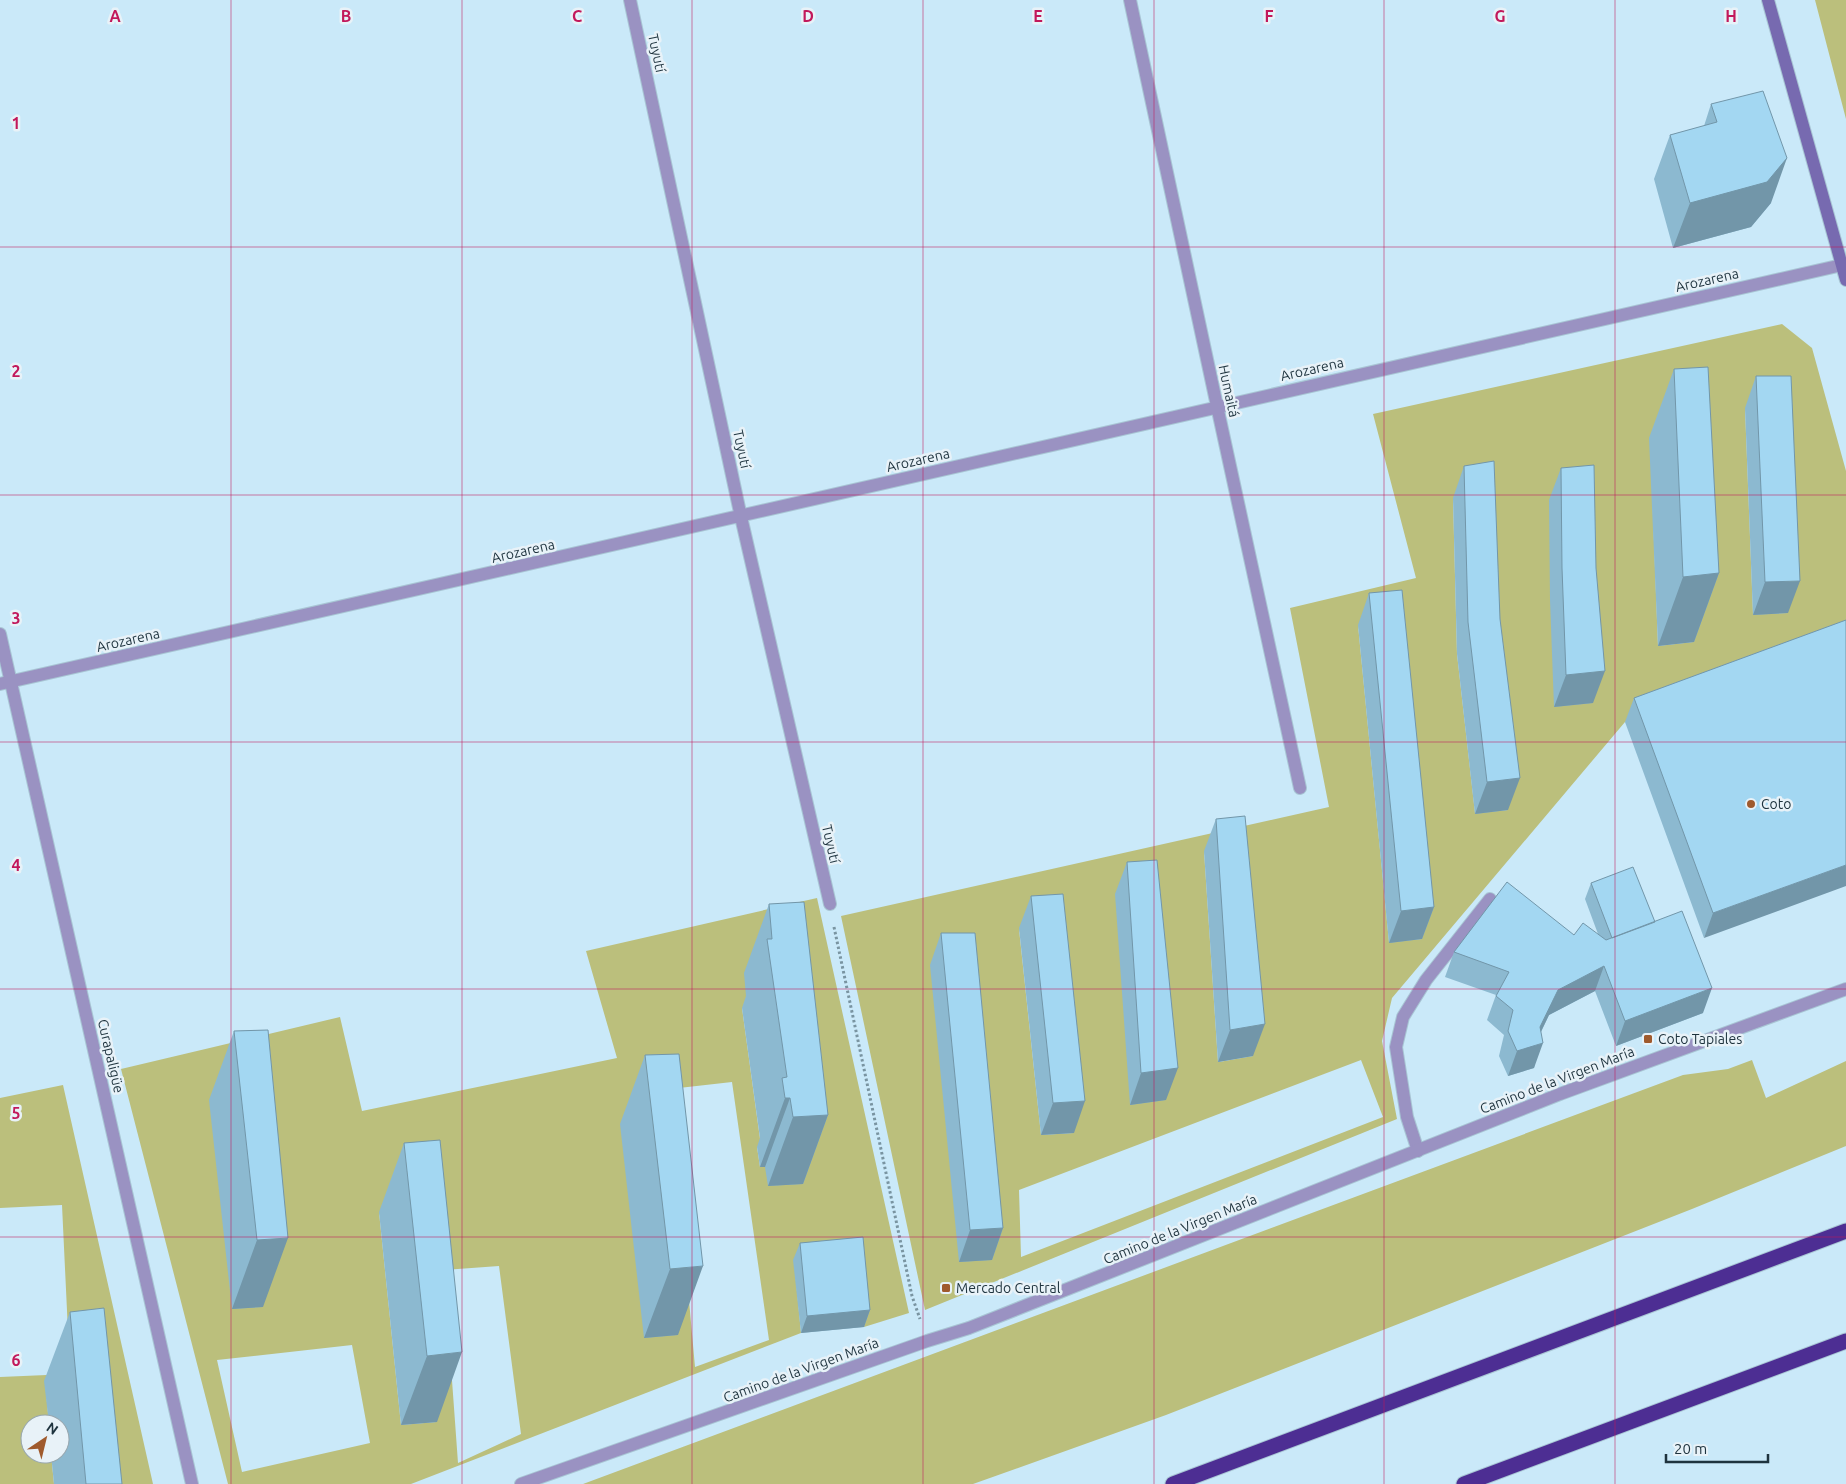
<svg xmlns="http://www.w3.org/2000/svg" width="1846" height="1484" font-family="Ubuntu,sans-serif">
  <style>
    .green { fill: #bbbf7c; fill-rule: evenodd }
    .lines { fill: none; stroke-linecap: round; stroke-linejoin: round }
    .service-casing { stroke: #a8c5d4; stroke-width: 14 }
    .minor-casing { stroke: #a8c5d4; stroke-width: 14 }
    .tertiary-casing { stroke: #a8c5d4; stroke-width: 14 }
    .secondary-casing { stroke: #a8c5d4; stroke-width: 14 }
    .motorway-casing { stroke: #a8c5d4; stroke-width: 17 }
    .path { stroke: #7994a1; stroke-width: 3; stroke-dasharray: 2.5 2.5; stroke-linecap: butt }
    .service { stroke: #9a92c2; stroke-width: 12 }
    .minor { stroke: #9a92c2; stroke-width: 12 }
    .tertiary { stroke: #9a92c2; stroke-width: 12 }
    .secondary { stroke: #776ab0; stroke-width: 12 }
    .motorway { stroke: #4d2e93; stroke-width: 15 }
    .wall { fill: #8cb9d0 }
    .shaded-wall { fill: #7296a9 }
    .building { fill: #a3d7f2; stroke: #7296a9 }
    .grid { fill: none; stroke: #c2185b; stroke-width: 1; stroke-opacity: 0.55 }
    .poi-dot { fill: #9f5a2d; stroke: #e8f2f8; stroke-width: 2 }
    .labels { text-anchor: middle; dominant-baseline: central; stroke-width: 5; stroke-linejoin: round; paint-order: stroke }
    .street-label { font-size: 14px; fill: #1e333e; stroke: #e8f2f8 }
    .poi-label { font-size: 14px; fill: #1e333e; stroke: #e8f2f8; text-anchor: start }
    .grid-label { font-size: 16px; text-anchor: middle; font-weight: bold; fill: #c2185b; stroke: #e8f2f8; stroke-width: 5; stroke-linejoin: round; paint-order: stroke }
  </style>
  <rect width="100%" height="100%" fill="#cae9f9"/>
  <path class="green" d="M1815 0H1846V119Z
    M1782 324 1812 348 1846 471V642L1625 722 1392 998 1382 1041 1397 1119 925 1310 841 916 1329 807 1290 608 1416 578 1373 414ZM1745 408 1788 613 1753 614ZM1650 438 1694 641 1693 642 1658 646ZM1453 498 1508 810 1475 813 1457 654ZM1358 625 1422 939 1389 942ZM1204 851 1253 1056 1219 1062H1218ZM1019 929 1073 1133 1041 1135ZM1361 1060 1383 1117 1021 1257 1019 1190Z
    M817 898 909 1313 864 1327 794 1260 801 1333 411 1484H228L121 1069 340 1017 362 1111 617 1058 586 951ZM742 1008H747L765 1167H760L757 1147 761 1146ZM732 1082 769 1340 695 1367 670 1089ZM379 1212 437 1421 436 1422 401 1425ZM499 1266 521 1434 458 1463 444 1270ZM352 1345 370 1443 242 1472 217 1360Z
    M1752 1060 1766 1098 1846 1061V1146L1692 1209 1166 1415 973 1484H583L1683 1075 1728 1069Z
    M63 1085 153 1484H90L45 1381 49 1424H30V1454H51L54 1484H0V1377L70 1374 62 1205 0 1208V1098Z"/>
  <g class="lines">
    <g class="service-casing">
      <path id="service" d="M1418 1151 1407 1117 1396 1047 1403 1017 1426 980 1490 899"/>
    </g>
    <g class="minor-casing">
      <path id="minor" d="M630 0 741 517 830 904
        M1130 0 1217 406 1300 788
        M0 634 192 1484
        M0 684C614 546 1228 404 1842 265"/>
    </g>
    <g class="tertiary-casing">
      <path id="tertiary" d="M521 1484 927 1341 969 1328 1560 1094 1846 989"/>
    </g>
    <g class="secondary-casing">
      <path id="secondary" d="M1768 0 1846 280"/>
    </g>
    <g class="motorway-casing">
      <path id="motorway" d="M1173 1484 1846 1231
        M1464 1484 1846 1341"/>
    </g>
    <path class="path" d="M834 927 912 1296 920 1319"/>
    <use href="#service" class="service"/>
    <use href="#minor" class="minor"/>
    <use href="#tertiary" class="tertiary"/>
    <use href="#secondary" class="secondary"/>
    <use href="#motorway" class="motorway"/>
  </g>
  <path class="wall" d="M1711 104 1771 203 1751 227 1673 248 1654 179 1670 135 1704 126Z
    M1674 369 1719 573 1694 642 1658 646 1649 438Z
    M1756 376 1788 613 1753 615 1745 408Z
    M1464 466 1500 619 1508 810 1475 814 1457 654 1453 498Z
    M1561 468 1596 568 1593 703 1554 707 1550 600 1549 500Z
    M1369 593 1434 907 1422 939 1389 943 1358 625Z
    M1846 620 1704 938 1625 722 1634 698Z
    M1216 819 1253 1056 1218 1062 1204 851Z
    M1127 862 1166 1100 1130 1105 1115 894Z
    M1591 883 1655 922 1703 1013 1616 1046 1595 991 1549 1015 1541 1032 1534 1068 1508 1076 1499 1056 1504 1035 1487 1020 1496 995 1445 977 1454 952 1574 935 1598 934 1585 899Z
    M1031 896 1074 1133 1041 1135 1019 928Z
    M769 904 828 1115 803 1184 768 1186 765 1167H760L757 1147 760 1138 742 1008 746 996 744 973Z
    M941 933 1003 1228 992 1260 959 1262 930 965Z
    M268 1030 263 1307 232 1309 209 1100 234 1031Z
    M645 1055 678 1335 644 1338 620 1124Z
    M404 1143 437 1422 401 1425 379 1212Z
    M800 1243 870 1310 864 1327 801 1333 793 1260Z
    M70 1312 122 1484H54L51 1454H60V1424H49L44 1381Z"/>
  <path class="shaded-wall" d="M1787 158 1771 203 1751 227 1673 248 1690 203Z
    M1719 573 1694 642 1658 646 1683 577Z
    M1800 581 1788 613 1753 615 1765 582Z
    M1605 671 1593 703 1554 707 1566 675Z
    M1520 778 1508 810 1475 814 1487 782Z
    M1846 865V886L1704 938 1713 913Z
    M1434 907 1422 939 1389 943 1401 911Z
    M1604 966 1595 991 1549 1015 1534 1046 1543 1043 1534 1068 1508 1076 1517 1051 1558 990Z
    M1712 988 1703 1013 1616 1046 1625 1021Z
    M1265 1024 1253 1056 1218 1062 1230 1030Z
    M1178 1068 1166 1100 1130 1105 1141 1073Z
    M785 1098H790L765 1167H760Z
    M1085 1101 1074 1133 1041 1135 1053 1103Z
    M828 1115 803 1184 768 1186 793 1117Z
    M1003 1228 992 1260 959 1262 970 1230Z
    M288 1238 263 1307 232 1309 257 1240Z
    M703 1266 678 1335 644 1338 670 1269Z
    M870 1310 864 1327 801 1333 807 1316Z
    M462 1352 437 1422 401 1425 427 1356Z"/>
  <path class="building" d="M1763 91 1787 158 1767 182 1690 203 1670 135 1717 122 1711 104Z
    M1708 367 1719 573 1683 577 1674 369Z
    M1756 376H1791L1800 581 1765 582Z
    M1494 461 1500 619 1520 778 1487 782 1468 622 1464 466Z
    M1594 465 1596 568 1605 671 1566 675 1562 568 1561 468Z
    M1402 590 1434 907 1401 911 1369 593Z
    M1846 620V865L1713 913 1634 698Z
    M1245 816 1265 1024 1230 1030 1216 819Z
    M1157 860 1178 1068 1141 1073 1127 862Z
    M1633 867 1655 922 1612 938 1591 883Z
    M1507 882 1574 935 1583 923 1606 940 1682 911 1712 988 1625 1021 1604 966 1558 990 1540 1027 1543 1043 1517 1051 1508 1031 1513 1010 1496 996 1509 972 1454 952Z
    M1063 894 1085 1101 1053 1103 1031 896Z
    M804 902 828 1115 793 1117 790 1098H785L782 1078 787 1077 767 939H772L769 904Z
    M941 933H975L1003 1228 970 1230Z
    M268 1030 288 1238 257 1240 234 1031Z
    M679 1054 703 1266 670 1269 645 1055Z
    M440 1140 462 1352 427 1356 404 1143Z
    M863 1237 870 1310 807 1316 800 1243Z
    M104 1308 122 1484H86L70 1312Z"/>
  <path class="grid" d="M231 0V1484M462 0V1484M692 0V1484M923 0V1484M1154 0V1484M1384 0V1484M1615 0V1484M0 247H1846M0 495H1846M0 742H1846M0 989H1846M0 1237H1846"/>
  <g class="poi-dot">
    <circle cx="1751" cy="804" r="5"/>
    <rect x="1643" y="1034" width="10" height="10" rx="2.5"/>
    <rect x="941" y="1283" width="10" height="10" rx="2.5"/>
  </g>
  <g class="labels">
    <g class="street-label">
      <text transform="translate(657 53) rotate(78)">Tuyutí</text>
      <text transform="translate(1707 280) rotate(-13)">Arozarena</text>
      <text transform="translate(1312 369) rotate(-13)">Arozarena</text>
      <text transform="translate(1229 391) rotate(78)">Humaitá</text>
      <text transform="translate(742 449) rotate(78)">Tuyutí</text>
      <text transform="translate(918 460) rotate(-13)">Arozarena</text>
      <text transform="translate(523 551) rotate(-13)">Arozarena</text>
      <text transform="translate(128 640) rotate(-13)">Arozarena</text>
      <text transform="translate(831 844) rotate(77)">Tuyutí</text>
      <text transform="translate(111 1056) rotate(77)">Curapaligüe</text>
      <text transform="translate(1557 1080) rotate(-21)">Camino de la Virgen María</text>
      <text transform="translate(1180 1229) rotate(-22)">Camino de la Virgen María</text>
      <text transform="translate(801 1370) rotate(-20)">Camino de la Virgen María</text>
    </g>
    <g class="poi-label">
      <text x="1761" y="804">Coto</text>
      <text x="1658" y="1039">Coto Tapiales</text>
      <text x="956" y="1288">Mercado Central</text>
    </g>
  </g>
  <g class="grid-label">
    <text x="115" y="22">A</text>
    <text x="346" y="22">B</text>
    <text x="577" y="22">C</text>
    <text x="808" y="22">D</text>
    <text x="1038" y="22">E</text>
    <text x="1269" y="22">F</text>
    <text x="1500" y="22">G</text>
    <text x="1731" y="22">H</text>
    <text x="16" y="129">1</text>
    <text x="16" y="377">2</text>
    <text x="16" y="624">3</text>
    <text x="16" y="871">4</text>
    <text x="16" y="1119">5</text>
    <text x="16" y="1366">6</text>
  </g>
  <g transform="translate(45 1439) rotate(35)"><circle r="24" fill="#e8f2f8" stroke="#97a6ae"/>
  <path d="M0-4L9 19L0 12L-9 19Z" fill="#9f5a2d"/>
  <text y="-8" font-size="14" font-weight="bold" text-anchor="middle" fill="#1e333e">N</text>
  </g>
  <path d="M1666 1454v8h102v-8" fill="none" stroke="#1e333e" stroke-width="2.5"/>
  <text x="1674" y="1454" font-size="15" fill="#1e333e" stroke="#e8f2f8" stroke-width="4" paint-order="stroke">20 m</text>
</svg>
